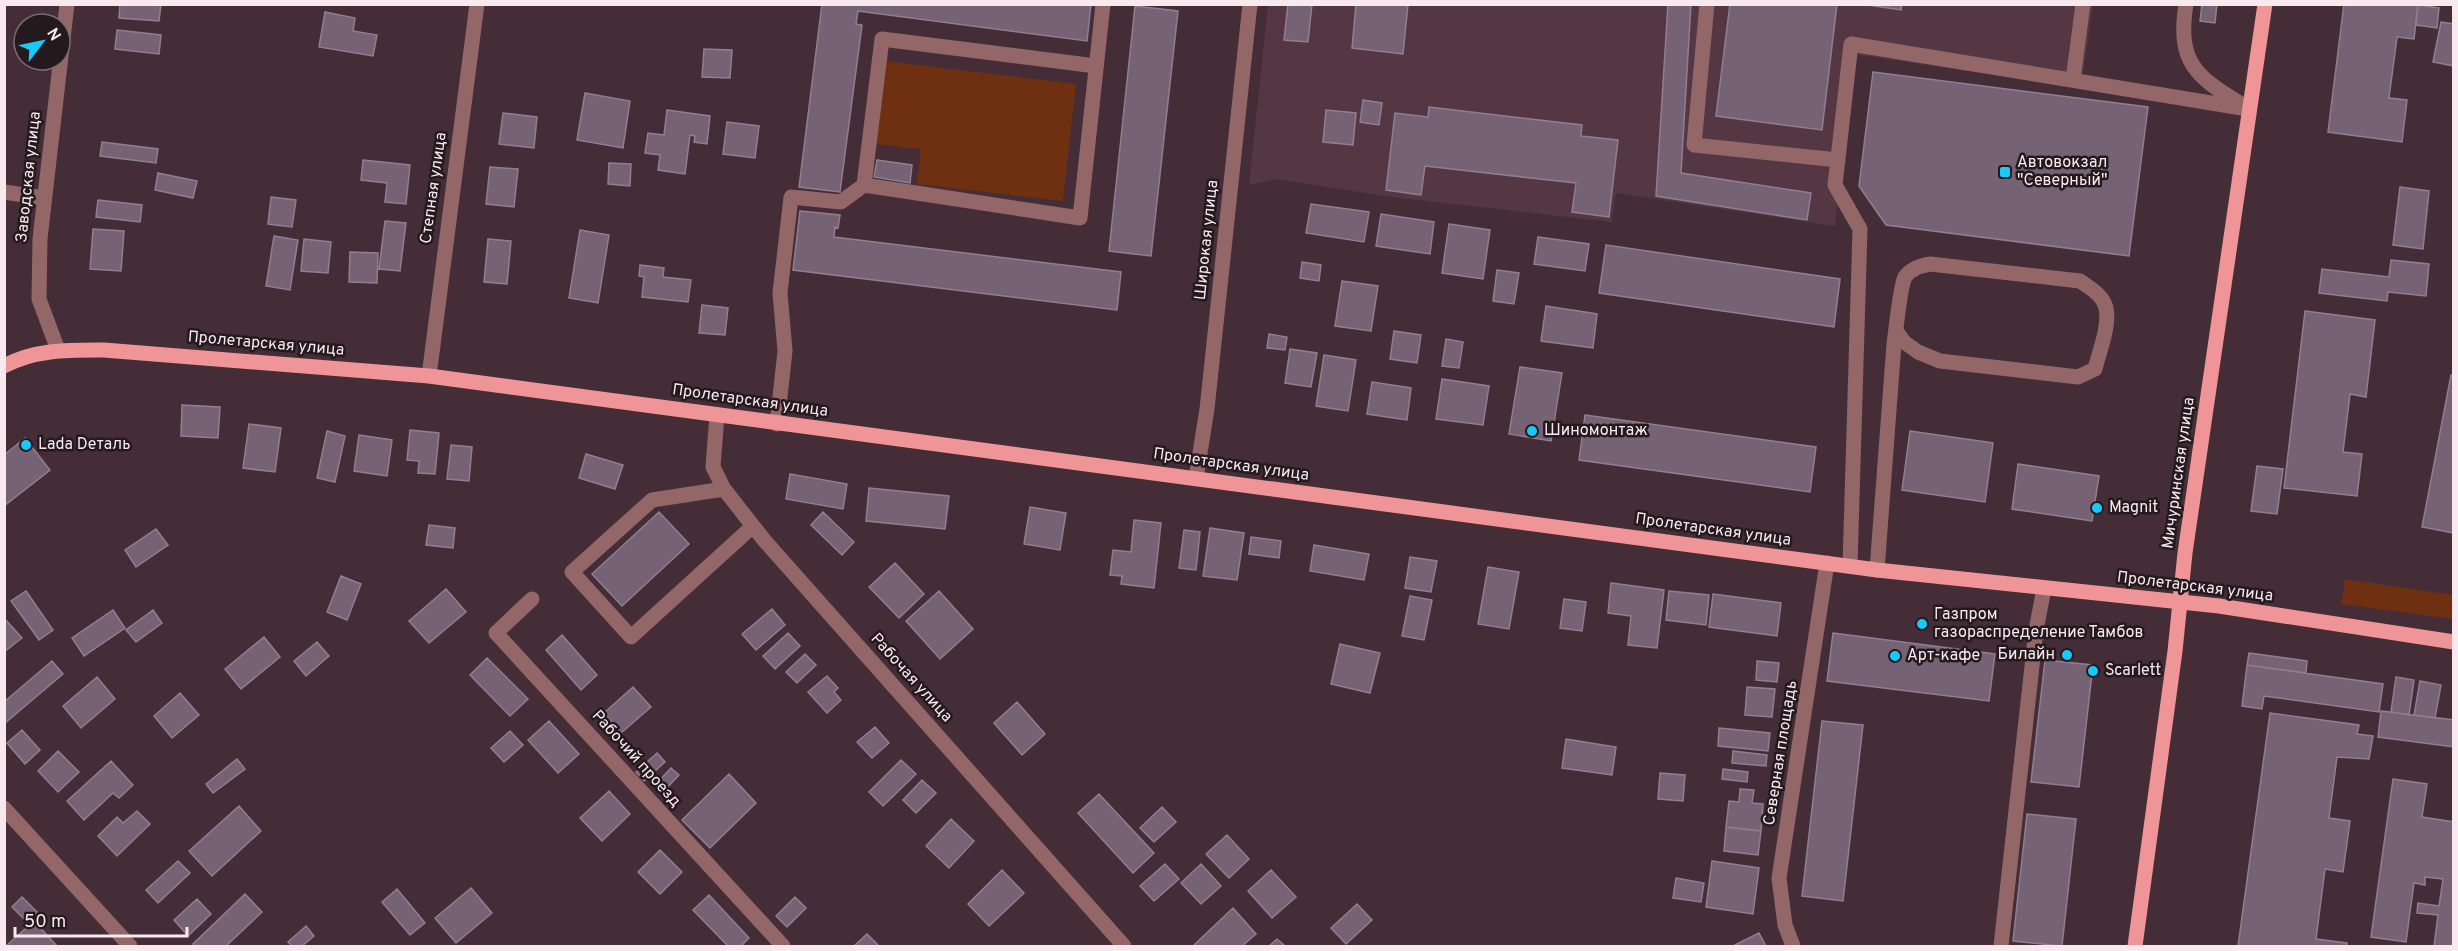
<svg xmlns="http://www.w3.org/2000/svg" width="2458" height="951" font-family="Overpass,sans-serif">
  <style>
    .built { fill: #543743 }
    .green { fill: #6e3010 }
    .building { fill: #756274; stroke: #927e91; stroke-width: 1.5 }
    .lines { fill: none; stroke-linecap: round; stroke-linejoin: round }
    .minor { stroke: #936767; stroke-width: 15 }
    .major { stroke: #f09597; stroke-width: 15 }
    .poi-dot { fill: #16cafb; stroke: #24191d; stroke-width: 2 }
    .labels { text-anchor: middle; dominant-baseline: central; stroke-width: 5; stroke-linejoin: round; paint-order: stroke }
    .poi-label { font-size: 16px; fill: #f8e9ef; stroke: #24191d; text-anchor: start }
    .street-label { font-size: 16px; fill: #f8e9ef; stroke: #24191d }
  </style>
  <rect width="100%" height="100%" fill="#442d37"/>
  <path class="built" d="M1268 5H2093L2081 88 1853 54 1835 226 1616 193 1612 222 1391 197 1276 179 1249 185Z"/>
  <path class="green" d="M885 61 1076 84 1063 201 917 184 921 149 876 144Z
    M2345 579 2453 595V619L2341 604Z"/>
  <path class="building" d="M120 4H161L159 21 119 18Z
    M822 4H1091L1087 41 858 11 856 24 862 25 840 192 799 187Z
    M1288 4H1312L1308 42 1284 40Z
    M1356 4H1408L1403 54 1352 48Z
    M1668 4H1691L1681 173 1811 193 1807 220 1656 196Z
    M1730 4H1837L1822 130 1716 116Z
    M1861 4H1902L1901 10Z
    M2202 4H2217L2215 23 2200 21Z
    M2344 4H2418L2414 39 2397 37 2389 98 2407 100 2402 142 2328 132Z
    M2418 5 2439 8 2437 28 2416 25Z
    M1135 6 1178 11 1151 256 1109 251Z
    M325 12 355 18 353 31 377 35 373 56 319 47Z
    M2441 22 2454 24V66L2433 62Z
    M117 30 161 35 159 54 115 49Z
    M704 49 732 50 730 78 702 77Z
    M1873 72 2148 107 2129 256 1886 225 1859 186Z
    M585 93 630 101 623 148 577 140Z
    M1363 100 1382 103 1379 125 1360 122Z
    M1429 107 1582 125 1581 136 1618 140 1609 217 1572 212 1576 183 1425 166 1421 195 1386 190 1395 113 1428 117Z
    M667 110 710 116 707 144 694 142 695 136 690 135 685 174 658 170 660 155 645 153 648 133 664 135Z
    M1326 110 1356 113 1353 145 1323 142Z
    M503 113 537 117 534 148 499 144Z
    M727 122 759 126 755 158 723 154Z
    M102 142 158 149 156 163 100 156Z
    M363 160 410 165 406 204 385 202 387 183 361 180Z
    M877 160 912 165 910 183 874 177Z
    M609 163 631 164 630 186 608 184Z
    M490 167 518 169 514 207 486 204Z
    M158 173 197 181 193 198 155 190Z
    M2400 187 2429 191 2423 249 2393 245Z
    M271 197 296 200 292 227 268 224Z
    M98 200 142 205 140 222 96 217Z
    M1311 204 1369 212 1364 242 1306 233Z
    M800 211 840 215 838 228 835 227 834 237 1121 272 1117 310 793 270Z
    M1381 214 1434 222 1430 254 1376 246Z
    M385 221 406 223 400 271 379 269Z
    M1449 224 1490 230 1483 279 1442 273Z
    M93 229 124 231 121 271 90 269Z
    M580 230 609 235 598 303 569 298Z
    M274 236 298 240 290 290 266 286Z
    M1538 237 1589 244 1585 271 1534 264Z
    M304 239 331 242 328 273 301 271Z
    M488 239 511 241 507 284 484 282Z
    M1606 245 1840 279 1834 327 1599 293Z
    M350 252 378 253 377 283 349 282Z
    M2391 260 2429 264 2426 296 2388 292 2387 301 2319 293 2322 269 2389 277Z
    M1302 262 1321 265 1319 281 1300 278Z
    M640 265 664 268 663 277 691 280 688 302 642 297 644 277 639 276Z
    M1497 270 1519 273 1514 304 1493 301Z
    M1342 281 1378 286 1371 331 1335 326Z
    M702 305 728 308 725 335 699 333Z
    M1546 306 1597 314 1593 348 1541 341Z
    M2305 311 2375 320 2366 397 2350 394 2343 452 2362 454 2357 496 2284 488Z
    M1394 331 1421 335 1417 363 1390 359Z
    M1269 334 1287 337 1285 350 1267 348Z
    M1446 339 1463 342 1459 368 1442 366Z
    M1290 349 1317 353 1311 387 1285 383Z
    M1324 355 1356 360 1348 411 1316 406Z
    M1520 367 1562 373 1551 441 1509 434Z
    M2451 375H2454V533L2422 527Z
    M1442 379 1489 386 1483 425 1436 419Z
    M1372 382 1411 388 1407 420 1367 414Z
    M182 405 220 407 218 438 181 436Z
    M1585 415 1816 447 1810 492 1579 460Z
    M249 424 281 428 275 472 243 468Z
    M410 430 439 433 435 474 418 473 419 461 407 460Z
    M327 431 345 436 335 482 317 478Z
    M1910 431 1993 443 1985 502 1902 490Z
    M359 435 392 440 387 476 354 471Z
    M25 438 50 470 4 506V455Z
    M451 445 472 447 469 481 447 479Z
    M586 454 623 465 615 489 579 478Z
    M2018 464 2099 476 2092 521 2012 509Z
    M2257 466 2283 469 2277 514 2251 511Z
    M790 474 847 484 843 509 786 499Z
    M869 488 949 496 945 529 866 521Z
    M1030 507 1066 513 1060 550 1024 544Z
    M659 512 689 544 622 606 592 574Z
    M823 512 854 542 842 555 811 525Z
    M1134 520 1161 523 1154 588 1121 584 1122 576 1110 575 1113 550 1131 552Z
    M429 525 455 528 453 548 426 545Z
    M1210 528 1244 533 1237 580 1203 576Z
    M156 529 168 545 136 567 125 550Z
    M1184 530 1200 532 1196 570 1179 568Z
    M1251 537 1281 541 1279 558 1249 554Z
    M1314 545 1369 554 1364 580 1310 571Z
    M1410 557 1437 561 1431 592 1405 588Z
    M895 563 924 594 899 618 869 587Z
    M1488 567 1519 572 1509 629 1478 624Z
    M341 576 361 584 347 620 327 612Z
    M1611 583 1664 590 1657 648 1628 645 1631 616 1608 613Z
    M446 589 466 612 429 643 409 621Z
    M26 591 53 630 39 640 11 601Z
    M939 591 973 629 940 659 906 621Z
    M1669 591 1709 595 1706 625 1666 620Z
    M1713 594 1781 603 1777 636 1709 627Z
    M1410 596 1432 600 1424 640 1402 636Z
    M1564 599 1586 602 1582 631 1560 628Z
    M772 609 785 625 756 650 742 634Z
    M113 610 125 628 84 656 72 638Z
    M153 610 162 623 136 642 126 630Z
    M4 618 22 638 4 652Z
    M788 633 800 646 775 669 763 656Z
    M1833 633 1995 654 1989 701 1827 681Z
    M562 635 597 675 581 690 546 650Z
    M264 637 280 657 241 689 225 669Z
    M317 642 329 656 306 676 294 661Z
    M1340 644 1380 653 1370 693 1331 684Z
    M2249 653 2307 661 2306 673 2247 665Z
    M805 654 816 665 797 683 786 672Z
    M487 658 528 699 510 716 470 675Z
    M2045 660 2093 665 2079 787 2031 782Z
    M52 661 63 674 4 724V702Z
    M1757 661 1779 663 1777 682 1756 680Z
    M2247 665 2383 684 2379 712 2264 696 2262 709 2242 706Z
    M827 676 838 688 834 692 841 700 827 713 808 692Z
    M97 677 115 699 81 728 63 706Z
    M2396 677 2414 680 2409 715 2391 712Z
    M2420 681 2441 685 2435 718 2414 715Z
    M633 687 651 707 621 733 604 713Z
    M1747 687 1775 689 1772 717 1745 715Z
    M180 693 199 715 172 738 154 716Z
    M1017 702 1045 734 1022 755 994 723Z
    M2381 711 2454 720V747L2378 737Z
    M2270 713 2359 725 2357 734 2373 736 2369 759 2337 757 2329 818 2350 821 2343 872 2325 869 2316 939 2347 943V946H2238Z
    M549 721 579 754 558 773 528 740Z
    M1822 721 1863 725 1843 901 1802 896Z
    M875 727 889 743 872 758 857 742Z
    M1719 728 1770 733 1768 751 1718 746Z
    M22 730 40 750 25 764 7 743Z
    M510 731 523 745 504 762 491 748Z
    M1566 739 1616 747 1612 775 1562 768Z
    M58 751 79 772 58 792 38 771Z
    M1733 751 1767 755 1766 766 1732 763Z
    M657 753 665 762 644 781 636 772Z
    M237 759 245 769 213 793 206 784Z
    M901 760 916 774 883 806 869 792Z
    M111 761 133 785 119 798 113 793 84 820 67 801Z
    M671 768 679 775 663 792 655 785Z
    M1723 769 1748 772 1747 782 1722 779Z
    M1660 773 1685 775 1683 801 1658 799Z
    M729 774 756 803 710 848 682 820Z
    M2393 779 2427 784 2422 817 2454 822V946H2434L2438 915 2417 913 2418 903 2439 906 2443 879 2425 877V885L2414 883 2406 942 2371 937Z
    M922 780 936 793 916 813 903 800Z
    M1740 789 1754 790 1752 803 1763 804 1761 831 1726 827 1729 801 1739 802Z
    M609 791 630 814 602 841 580 818Z
    M1099 794 1154 853 1133 873 1078 813Z
    M239 806 261 831 212 876 189 851Z
    M1162 807 1176 822 1154 842 1140 828Z
    M137 811 150 824 117 856 98 836 117 817 123 823Z
    M2027 814 2076 819 2062 946 2013 941Z
    M951 819 974 841 949 868 926 846Z
    M1726 827 1761 831 1758 855 1724 851Z
    M1227 835 1249 859 1229 878 1206 854Z
    M660 850 682 872 660 894 638 872Z
    M178 861 190 873 158 903 146 890Z
    M1712 861 1759 868 1753 914 1706 907Z
    M1165 864 1179 879 1154 901 1140 886Z
    M1201 864 1221 886 1201 904 1181 883Z
    M1002 870 1024 893 989 926 968 904Z
    M1271 870 1296 897 1272 918 1248 891Z
    M1676 878 1704 883 1701 902 1673 898Z
    M471 888 492 913 456 943 435 918Z
    M397 889 425 923 410 935 382 902Z
    M245 894 262 912 226 946H196L193 944Z
    M709 895 749 938 741 946H728L693 910Z
    M22 897 37 912 27 922 12 907Z
    M795 897 806 908 787 927 776 916Z
    M197 899 211 914 188 936 174 920Z
    M1357 904 1372 920 1346 944 1331 928Z
    M1233 908 1256 934 1242 946H1193Z
    M34 921 57 946H6Z
    M306 926 314 936 302 946H292L288 942Z
    M1759 933 1766 946H1733Z
    M867 934 879 946H854Z
    M1277 939 1285 946H1269Z"/>
  <g class="lines">
    <path class="minor" d="M1707 4 1694 145 1838 160
      M2186 4C2177 62 2195 76 2241 104
      M2073 80 2083 4
      M864 185 882 39 1096 66
      M4 192 44 198
      M58 350 39 299 40 239 67 4
      M429 376 477 4
      M717 415 713 467 724 489 764 540 1124 946
      M777 424 785 351 780 293 791 197 841 202 864 185 1080 218 1103 4
      M1196 478 1207 409 1250 4
      M724 489 652 500 572 572 631 637 753 526
      M1850 566 1860 229 1835 185 1851 44 2248 109
      M1877 570 1894 344C1896 331 1900 286 1905 277 1911 268 1921 266 1930 264L2080 281C2090 288 2103 295 2106 308 2110 326 2099 352 2095 369L2078 377 1940 361 1918 352 1904 342 1896 331
      M532 599 496 633 783 946
      M4 808 130 946
      M1793 946 1785 925 1779 878 1827 563
      M2001 946 2036 630 2044 589"/>
    <path class="major" d="M4 366C35 349 70 350 104 350L429 376 1877 570 2219 606 2454 642
      M2135 946 2175 651 2185 553 2265 4"/>
  </g>
  <g class="poi-dot">
    <rect x="1999" y="166" width="12" height="12" rx="3"/>
    <circle cx="1532" cy="431" r="6"/>
    <circle cx="26" cy="445" r="6"/>
    <circle cx="2097" cy="508" r="6"/>
    <circle cx="1922" cy="624" r="6"/>
    <circle cx="2067" cy="655" r="6"/>
    <circle cx="1895" cy="656" r="6"/>
    <circle cx="2093" cy="671" r="6"/>
  </g>
  <g class="labels">
    <g class="poi-label">
      <text x="2017" y="163">Автовокзал<tspan x="2017" dy="18">"Северный"</tspan></text>
      <text x="1544" y="431">Шиномонтаж</text>
      <text x="38" y="445">Lada Dеталь</text>
      <text x="2109" y="508">Magnit</text>
      <text x="1934" y="615">Газпром<tspan x="1934" dy="18">газораспределение Тамбов</tspan></text>
      <text x="2055" y="655" text-anchor="end">Билайн</text>
      <text x="1907" y="656">Арт-кафе</text>
      <text x="2105" y="671">Scarlett</text>
    </g>
    <g class="street-label">
      <text transform="translate(29 177) rotate(-84)">Заводская улица</text>
      <text transform="translate(434 188) rotate(-82)">Степная улица</text>
      <text transform="translate(1207 240) rotate(-84)">Широкая улица</text>
      <text transform="translate(266 344) rotate(5)">Пролетарская улица</text>
      <text transform="translate(750 401) rotate(8)">Пролетарская улица</text>
      <text transform="translate(1231 465) rotate(8)">Пролетарская улица</text>
      <text transform="translate(2179 473) rotate(-82)">Мичуринская улица</text>
      <text transform="translate(1713 530) rotate(8)">Пролетарская улица</text>
      <text transform="translate(2195 587) rotate(7)">Пролетарская улица</text>
      <text transform="translate(911 678) rotate(48)">Рабочая улица</text>
      <text transform="translate(1781 753) rotate(-81)">Северная площадь</text>
      <text transform="translate(636 759) rotate(48)">Рабочий проезд</text>
    </g>
  </g>
  <rect width="2458" height="951" fill="none" stroke="#f8e9ef" stroke-width="12"/>
  <g transform="translate(42 42) rotate(58)"><circle r="28" fill="#24191d" stroke="#796c71" stroke-width="1.5"/>
  <path d="M0-4.5L10 22L0 15L-10 22Z" fill="#16cafb"/>
  <text y="-9" font-size="16" font-weight="bold" text-anchor="middle" fill="#f8e9ef">N</text>
  </g>
  <path d="M15 927v9h172v-9" fill="none" stroke="#f8e9ef" stroke-width="3"/>
  <text x="24" y="927" font-size="18" fill="#f8e9ef" stroke="#24191d" stroke-width="4.5" paint-order="stroke">50 m</text>
</svg>
